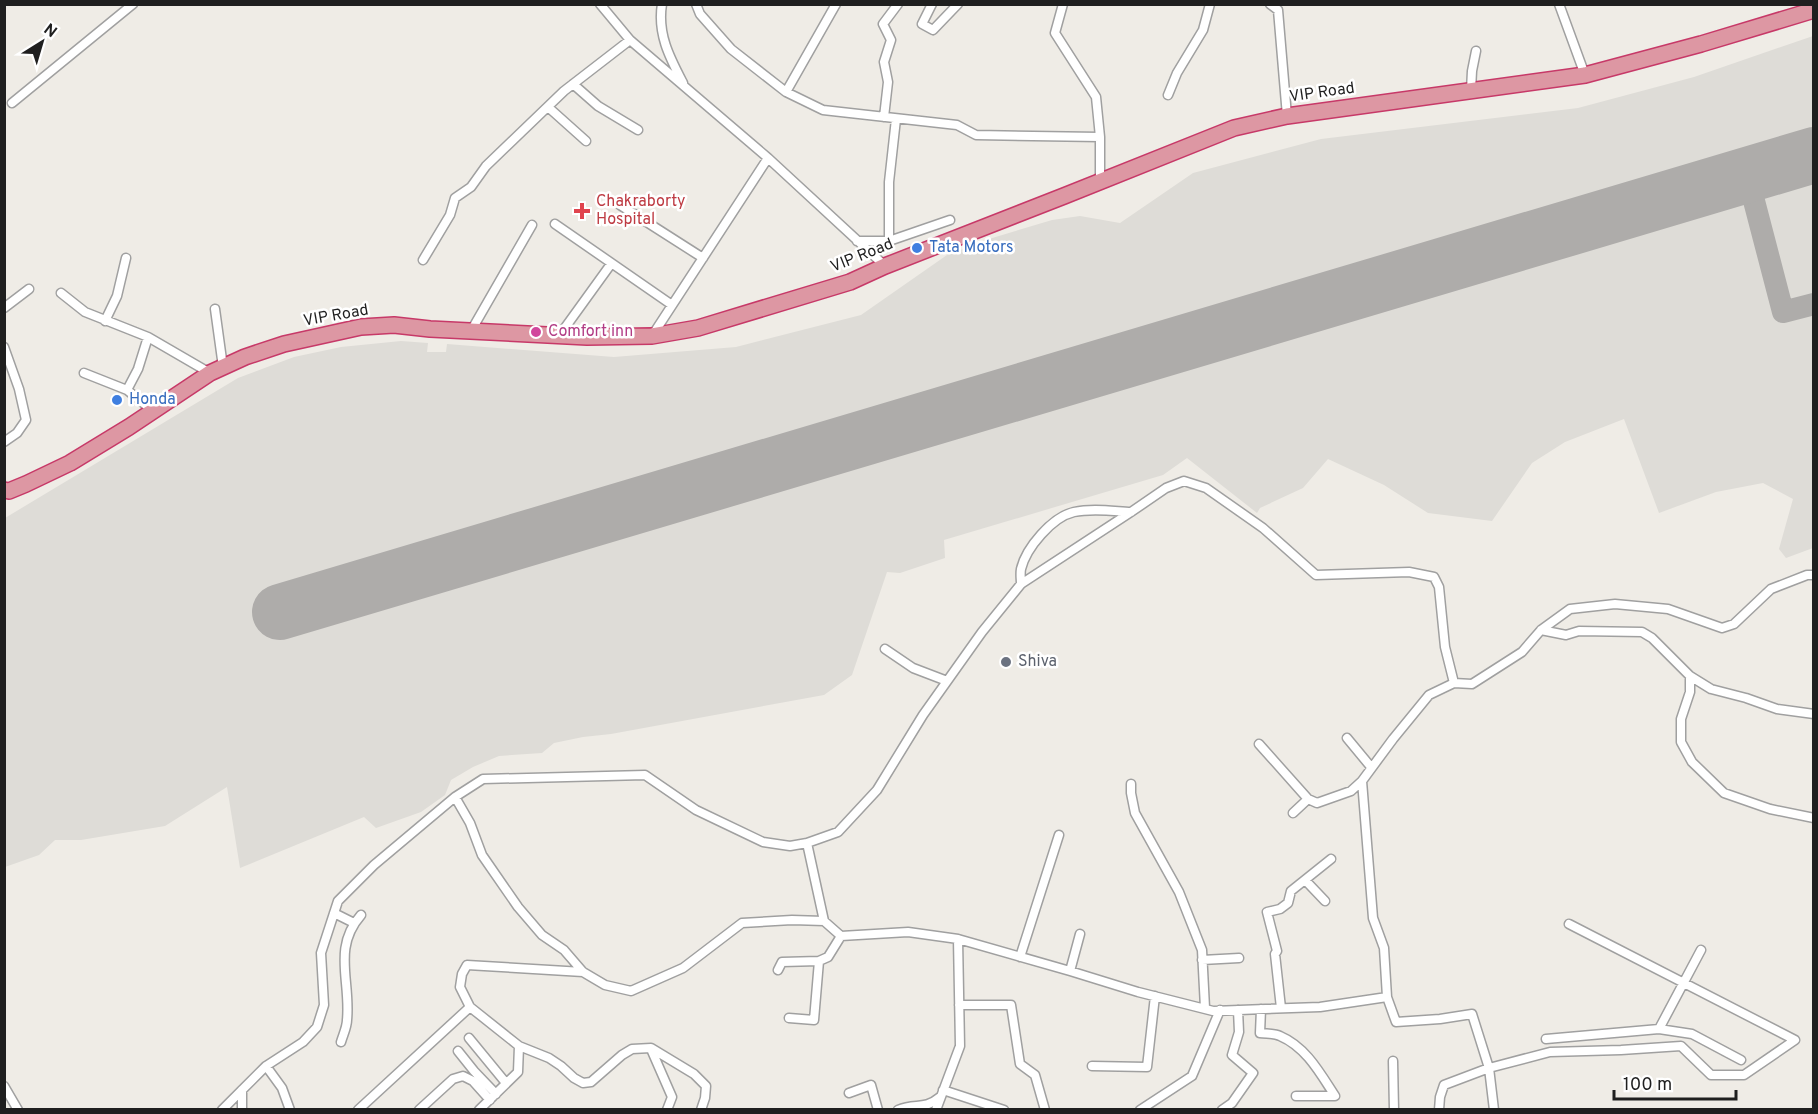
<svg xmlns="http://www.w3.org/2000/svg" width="1818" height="1114" font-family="Overpass,sans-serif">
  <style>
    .airport { fill: #dedcd7 }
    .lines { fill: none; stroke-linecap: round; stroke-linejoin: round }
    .taxiway { stroke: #aeacaa; stroke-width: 22 }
    .runway { stroke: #aeacaa; stroke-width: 56 }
    .street-casing { stroke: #a0a0a0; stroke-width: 11 }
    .highway-casing { stroke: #c73968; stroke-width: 18 }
    .street { stroke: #fff; stroke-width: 8 }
    .highway { stroke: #dd97a3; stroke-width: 15 }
    .health-dot { fill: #e0444e; stroke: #fff; stroke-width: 2 }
    .shop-dot { fill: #3f7fe0; stroke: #fff; stroke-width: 2 }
    .hotel-dot { fill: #d1479c; stroke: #fff; stroke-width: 2 }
    .worship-dot { fill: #6b7280; stroke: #fff; stroke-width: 2 }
    .labels { text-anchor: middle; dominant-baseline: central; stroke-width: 5; stroke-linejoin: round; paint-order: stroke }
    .street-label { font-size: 16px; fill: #1f1f1f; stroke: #fff }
    .health-label { font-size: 16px; fill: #be3a42; stroke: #fff; text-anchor: start }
    .shop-label { font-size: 16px; fill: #366cbe; stroke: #fff; text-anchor: start }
    .hotel-label { font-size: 16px; fill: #b23c85; stroke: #fff; text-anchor: start }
    .worship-label { font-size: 16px; fill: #5b616d; stroke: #fff; text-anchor: start }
  </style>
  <rect width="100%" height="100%" fill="#efece6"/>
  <path class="airport" d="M1813 36V548L1786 558 1779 549 1793 499 1763 483 1716 492 1659 513 1624 419 1565 442 1532 463 1492 521 1428 513 1384 485 1328 459 1303 488 1260 508 1257 513 1187 458 1163 475 944 540 945 558 900 573 887 572 852 675 824 695 611 734 583 737 554 743 542 753 499 756 473 767 451 780 445 795 421 812 376 828 364 817 240 868 227 787 165 826 81 840H55L39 855 5 867V518L238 378 294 357 341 347 401 341 428 343 427 352H446L447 344 614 357 736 347 861 315 947 255 989 239 1052 220 1080 216 1120 223 1193 173 1321 139 1578 108 1694 77Z"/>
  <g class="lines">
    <path class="taxiway" d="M1747 174 1783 312 1814 304"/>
    <path class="runway" d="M280 612 1814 155"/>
    <g class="street-casing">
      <path id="street" d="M600 4 630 40 768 158 885 266
        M662 4C657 34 670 58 683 83
        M696 4 700 14 731 49 786 92 823 110 957 125 976 135 1100 137
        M932 4 922 24 933 30 958 4
        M1063 4 1055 33 1096 97 1100 137V182
        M1270 4 1278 10 1287 116
        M1559 4 1585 75
        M573 84 598 106 638 130
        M1471 90 1472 71 1476 51
        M786 92 836 4
        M1168 95 1177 73 1203 30 1210 4
        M12 103 133 4
        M548 107 586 141
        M884 117 888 82 884 62 891 40 883 24 898 4
        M620 205 703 258
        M555 224 672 305
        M857 241H889L950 220
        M889 241V182L896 119
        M423 260 450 215 455 198 471 187 486 166 564 91 630 40
        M61 293 85 312 148 337 210 373
        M4 308 29 289
        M215 309 223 367
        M105 321 117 296 126 258
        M471 331 532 225
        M559 336 611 264
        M652 336 768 158
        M4 347 19 389 26 420 17 433 4 442
        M84 373 127 390 153 411
        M127 390 138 369 148 337
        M1021 584C1021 579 1020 574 1021 569 1026 548 1052 517 1074 512 1092 508 1112 511 1131 512
        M1541 630 1566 635 1579 631 1642 632 1652 638 1690 676 1711 689 1746 698 1777 709 1814 714
        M885 649 913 668 947 681
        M1690 676V692L1681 719V742L1692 762 1724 793 1770 809 1814 818
        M1347 738 1371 767
        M1259 744 1308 799 1317 803 1351 791 1362 781
        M1131 784V793L1135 813 1179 892 1202 950 1205 1008
        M455 797 470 823 482 855 518 907 542 935 564 950 583 972 605 985 631 991 683 968 742 923 792 920 824 921 841 936 908 932 958 939 1070 971 1138 992 1213 1011 1320 1007 1387 997 1396 1022 1440 1019 1472 1014 1489 1068 1444 1085 1440 1097 1439 1110
        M1293 813 1308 799
        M807 843 824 921
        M1305 880 1325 901
        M334 913 354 923
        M1020 957 1059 835
        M1202 960 1239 958
        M778 970 782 962 819 961 828 957 841 936
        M1070 971 1080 934
        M583 972 467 965 462 974 460 987 470 1007 519 1046 549 1058 561 1066 574 1078 583 1083 591 1082 622 1055 632 1049 651 1048 694 1074 706 1086 705 1098 701 1110
        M1387 997 1384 948 1373 918 1362 781 1393 739 1429 695 1454 683
        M959 1005H1011L1020 1064 1035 1075 1045 1110
        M1281 1008 1275 954 1277 951 1267 912 1280 909 1288 903 1291 891 1331 859
        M1261 1009 1260 1033C1266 1034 1274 1033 1280 1036 1306 1047 1320 1073 1335 1096H1296
        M789 1018 814 1020 819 961
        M1659 1029 1701 950
        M469 1038 506 1083
        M1546 1039 1659 1029 1692 1034 1741 1060
        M341 1042C343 1035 347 1027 347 1020 351 981 332 948 361 915
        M651 1049 672 1097 667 1110
        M458 1051 474 1071 496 1094
        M1393 1061 1394 1110
        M266 1066 282 1088 290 1110
        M1092 1066 1147 1067 1155 996
        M4 1086 18 1110
        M943 1090 1004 1110
        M849 1093 871 1085 878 1110
        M222 1110 266 1066 303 1042 317 1027 324 1005 321 953 338 901 374 865 455 797 483 779 645 775 696 810 763 842 790 846 807 843 838 832 877 790 923 715 982 632 1021 584 1131 512 1166 488 1184 481 1206 488 1263 528 1316 575 1409 572 1434 577 1439 587 1445 647 1454 683 1472 684 1522 652 1541 630 1570 609 1615 604 1668 609 1722 628 1734 624 1771 589 1807 575H1814
        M242 1110V1090
        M358 1110 470 1007
        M419 1110 453 1079 463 1076 473 1081 490 1100
        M479 1110 518 1072 519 1046
        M898 1110C916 1102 923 1111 940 1097
        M936 1110 960 1046 958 939
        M1140 1110 1192 1076 1220 1010
        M1222 1110 1232 1103 1253 1073 1232 1055 1239 1032 1238 1010
        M1494 1110 1489 1068 1550 1052 1621 1050 1681 1046 1711 1075H1744L1795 1040 1569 924"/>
    </g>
    <g class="highway-casing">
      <path id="highway" d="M4 490 9 491 26 484 70 463 129 427 210 373 245 357 284 344 361 327 394 325 430 329 587 337 652 336 698 328 850 282 885 266 1064 196 1234 128 1287 116 1585 75 1701 44 1814 10"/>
    </g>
    <use href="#street" class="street"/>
    <use href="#highway" class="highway"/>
  </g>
  <path class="health-dot" d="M579 202h6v6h6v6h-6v6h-6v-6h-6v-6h6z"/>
  <g class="shop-dot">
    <circle cx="917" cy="248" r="6"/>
    <circle cx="117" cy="400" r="6"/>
  </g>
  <circle class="hotel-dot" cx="536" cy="332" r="6"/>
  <circle class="worship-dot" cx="1006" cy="662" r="6"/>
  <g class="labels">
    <g class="street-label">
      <text transform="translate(1322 93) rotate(-8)">VIP Road</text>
      <text transform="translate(862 256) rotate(-22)">VIP Road</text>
      <text transform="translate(336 316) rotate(-10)">VIP Road</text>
    </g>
    <g class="health-label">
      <text x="596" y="202">Chakraborty<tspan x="596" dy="18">Hospital</tspan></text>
    </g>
    <g class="shop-label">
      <text x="929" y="248">Tata Motors</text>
      <text x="129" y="400">Honda</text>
    </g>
    <g class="hotel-label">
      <text x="548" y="332">Comfort inn</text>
    </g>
    <g class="worship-label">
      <text x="1018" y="662">Shiva</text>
    </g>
  </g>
  <rect width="1818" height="1114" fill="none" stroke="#1f1f1f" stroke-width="12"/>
  <g transform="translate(42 42) rotate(37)" stroke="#ffffff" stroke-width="4.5" paint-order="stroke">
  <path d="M0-4.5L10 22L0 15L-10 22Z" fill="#1f1f1f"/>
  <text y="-9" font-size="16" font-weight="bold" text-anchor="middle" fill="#1f1f1f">N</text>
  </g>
  <path d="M1614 1090v9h122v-9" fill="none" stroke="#1f1f1f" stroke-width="3"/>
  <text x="1623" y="1090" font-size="18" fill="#1f1f1f" stroke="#ffffff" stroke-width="4.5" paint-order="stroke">100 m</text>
</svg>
